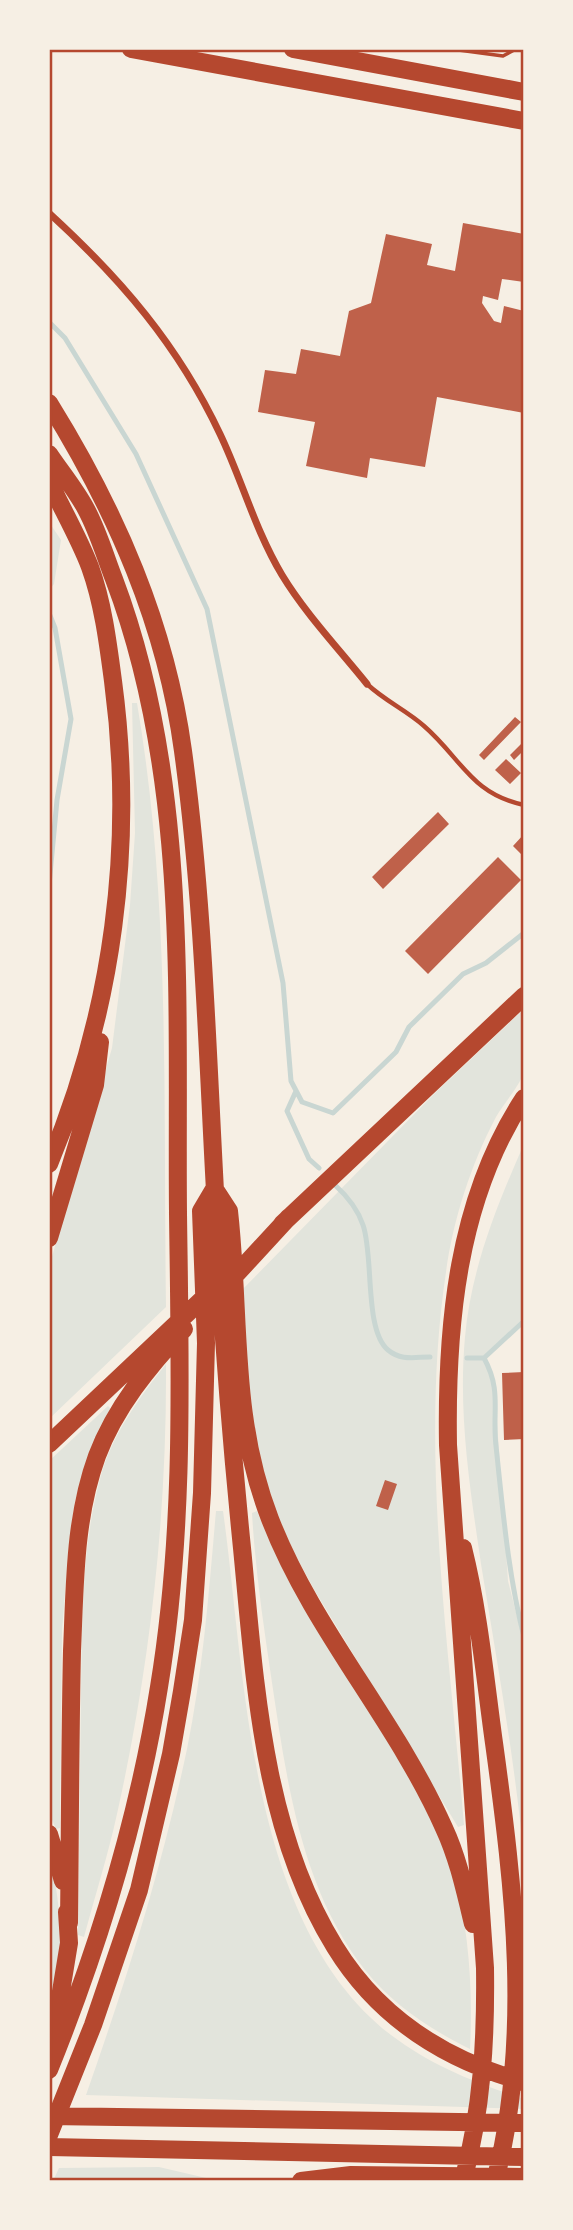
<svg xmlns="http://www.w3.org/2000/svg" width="573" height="2230" font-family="'Asap Condensed',sans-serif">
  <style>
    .green { fill: #e2e4dc }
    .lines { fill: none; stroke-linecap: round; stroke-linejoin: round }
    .stream { stroke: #c9d6d2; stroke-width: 5 }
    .building { fill: #bf614a }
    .path { stroke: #b5482f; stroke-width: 3.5 }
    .service { stroke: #b5482f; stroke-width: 4.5 }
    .minor { stroke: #b5482f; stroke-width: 7 }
    .motorway { stroke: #b5482f; stroke-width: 18 }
    .neatline { fill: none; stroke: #b5482f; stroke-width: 2.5 }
  </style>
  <rect width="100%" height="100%" fill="#f6efe4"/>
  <path class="green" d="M49 522 61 540 54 584 49 590Z
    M132 703H137C171 902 163 1106 166 1307L49 1419V1267L112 1048 130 905 135 833Z
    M524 1009C524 1025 528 1058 524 1072 519 1087 504 1103 496 1117 471 1164 453 1220 446 1272 419 1451 449 1645 464 1825L458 1827 315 1591 291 1547 270 1497 248 1408 241 1291 435 1093Z
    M524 1144V1318L483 1356 494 1379 508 1581 524 1644V1859C515 1761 497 1662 481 1564 470 1488 458 1414 465 1337 471 1269 497 1205 524 1144Z
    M166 1364C167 1516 150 1666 117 1814 108 1855 95 1896 84 1937L78 1935C79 1855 80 1776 81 1696 82 1623 81 1550 100 1479 111 1436 139 1398 166 1364Z
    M108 1406 111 1409 85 1466 75 1501 69 1544 62 1631 60 1828 56 1829 49 1813V1461Z
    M216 1511H223C246 1675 247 1924 391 2035 432 2066 476 2083 524 2099V2109L86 2095C126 1981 162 1868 187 1749 203 1671 209 1591 216 1511Z
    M257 1511C290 1596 344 1669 391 1747 414 1785 440 1826 453 1870 469 1928 473 1989 470 2049 430 2029 394 2006 365 1970 300 1888 286 1776 271 1676 263 1622 255 1567 252 1513Z
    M49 1854C61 1902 67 1962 49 2008Z
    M159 2167 219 2181H53L59 2168Z"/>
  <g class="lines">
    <path class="stream" d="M49 322 65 338 136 454 207 609 283 983 291 1081 302 1102 333 1113 396 1052 409 1027 463 974 486 963 524 933
      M49 613 55 628 71 719 57 800 49 885
      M296 1091 287 1111 309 1159 319 1168
      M335 1185C346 1195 358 1210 363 1225 374 1256 364 1330 388 1350 401 1361 415 1357 430 1357
      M467 1358H484C502 1391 492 1411 496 1446 503 1511 508 1574 524 1637
      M484 1358 524 1321"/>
  </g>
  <path class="building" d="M463 223 524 234V282L502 279 498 300 483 296 482 303 494 321 501 323 504 306 524 311V413L437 397 425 467 370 458 367 478 306 466 315 422 258 412 265 370 296 374 301 349 340 356 349 311 371 303 386 234 432 244 427 265 455 271Z
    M515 717 521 722 484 760 479 755Z
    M524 741V750L514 760 510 755Z
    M506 759 521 773 510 784 495 770Z
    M438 812 449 824 383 889 372 877Z
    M524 834V853L522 855 513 846Z
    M498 857 521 880 428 974 405 951Z
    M524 1372V1439L504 1440 502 1373Z
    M385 1480 397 1484 388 1510 376 1506Z"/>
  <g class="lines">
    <path class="path" d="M451 49 503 56 516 49"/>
    <path class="service" d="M367 684C385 701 406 710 424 726 461 758 471 794 524 805"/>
    <path class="minor" d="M49 213C121 279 178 345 220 434 242 480 255 530 282 575 305 613 338 648 367 684"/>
    <path class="motorway" d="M131 49 524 121
      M293 49 524 92
      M49 403C116 511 166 625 183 751 203 897 207 1044 215 1191 221 1310 230 1429 242 1548 255 1681 262 1829 335 1947 378 2017 445 2060 524 2082
      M49 454C61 472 76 490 86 509 98 531 105 556 114 579 190 780 176 1002 178 1213 180 1372 185 1530 159 1687 138 1819 99 1946 49 2070
      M49 481C62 509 79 538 90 567 103 603 108 643 113 681 135 845 113 1011 49 1164
      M216 1191 229 1211C241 1318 230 1416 270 1519 313 1630 396 1720 444 1828 458 1858 465 1891 473 1924
      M282 1224 524 996
      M49 1238 95 1085 100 1042
      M230 1281 289 1217
      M49 1444 211 1291
      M463 1548C479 1612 485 1678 494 1743 514 1888 532 2037 495 2181
      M49 1834 63 1881
      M69 1923C70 1832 70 1742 72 1651 75 1585 74 1519 97 1456 115 1408 149 1366 184 1329
      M53 2040 69 1943 67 1912
      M49 2116 524 2123
      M49 2135 93 2025 139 1890 171 1754 182 1691 193 1620 202 1493 206 1343 201 1211 214 1189
      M49 2147 524 2157
      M301 2181 351 2175 524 2177
      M463 2181C482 2109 486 2041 485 1968L448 1445C446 1326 457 1200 524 1098"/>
  </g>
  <rect width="573" height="2230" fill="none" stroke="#f6efe4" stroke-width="102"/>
  <rect x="51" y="51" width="471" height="2128" class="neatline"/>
</svg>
